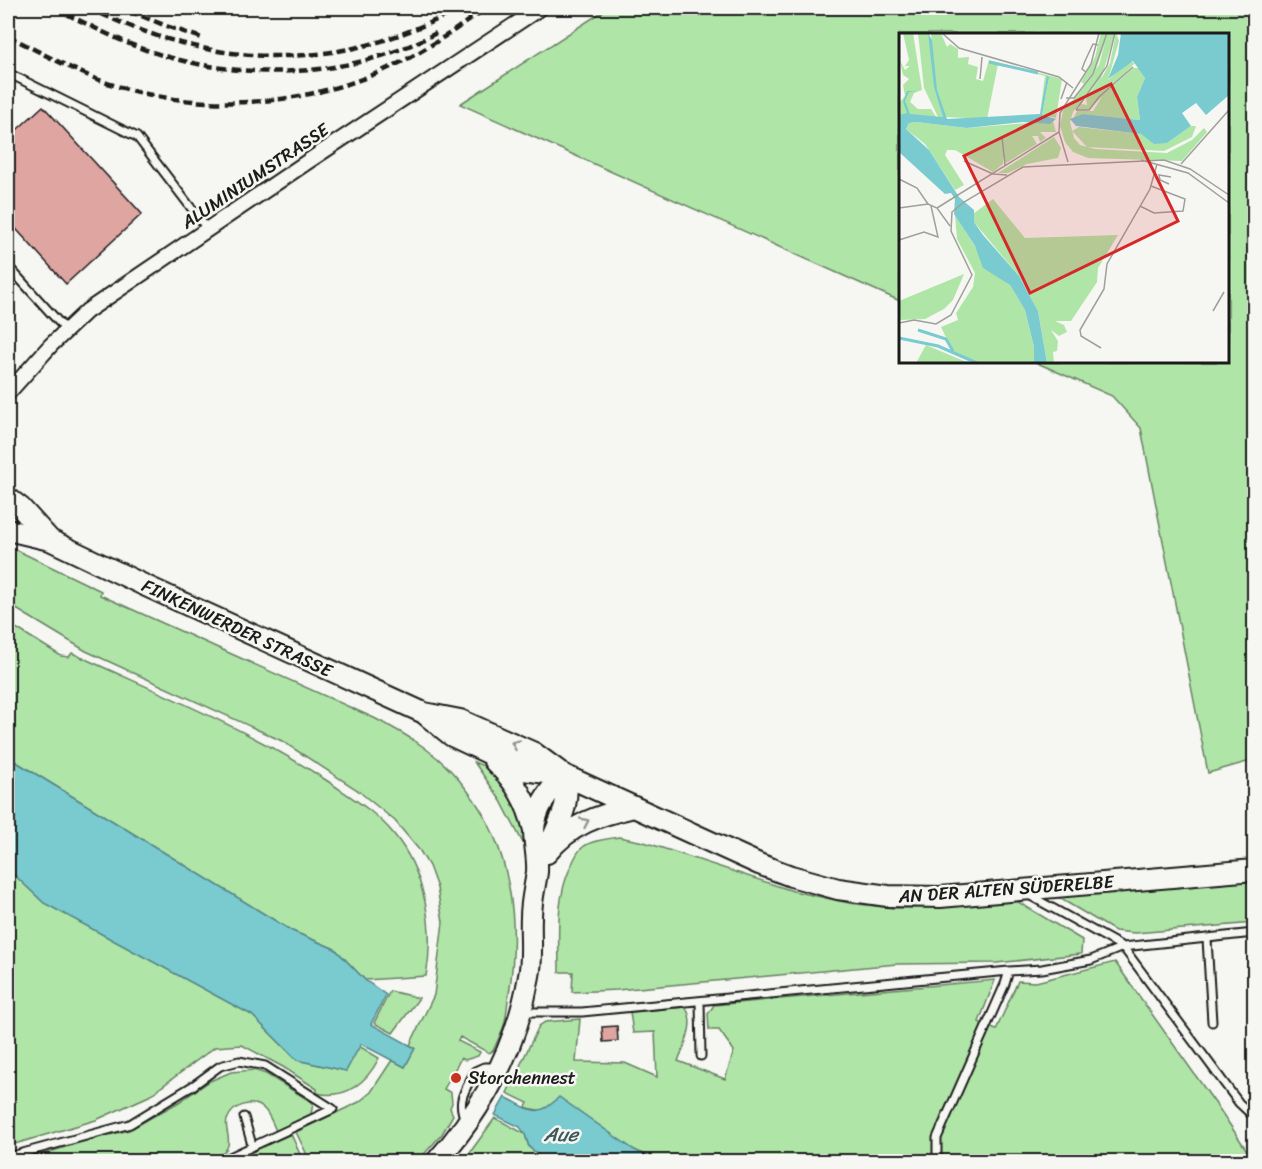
<svg xmlns="http://www.w3.org/2000/svg" width="1262" height="1169" font-family="Sriracha,sans-serif">
  <style>
    .green { fill: #b0e5a8; stroke: #668062; stroke-width: 1.5 }
    .water { fill: #79cbd0; stroke: #548588; stroke-width: 1.5 }
    .building { fill: #dfa5a1; stroke: #1c1c1c; stroke-width: 1.5 }
    .lines { fill: none; stroke-linecap: round; stroke-linejoin: round }
    .lane-casing { stroke: #1c1c1c; stroke-width: 11 }
    .street-casing { stroke: #1c1c1c; stroke-width: 18 }
    .secondary-casing { stroke: #1c1c1c; stroke-width: 24 }
    .lane { stroke: #f6f6f2; stroke-width: 7 }
    .street { stroke: #f6f6f2; stroke-width: 14 }
    .secondary { stroke: #f6f6f2; stroke-width: 20 }
    .rail { stroke: #1c1c1c; stroke-width: 4.5; stroke-dasharray: 9 4.5; stroke-linecap: butt }
    .oneway { stroke: #949492 }
    .poi-dot { fill: #c8321e; stroke: #f6f6f2; stroke-width: 2 }
    .labels { text-anchor: middle; dominant-baseline: central; stroke-width: 5; stroke-linejoin: round; paint-order: stroke }
    .street-label { font-size: 18px; fill: #1c1c1c; stroke: #f6f6f2 }
    .poi-label { font-size: 18px; fill: #1c1c1c; stroke: #f6f6f2; text-anchor: start }
    .water-label { font-size: 20px; font-style: italic; fill: #3d595b; stroke: #f6f6f2 }
    .inset-river { fill: none; stroke: #79cbd0; stroke-width: 3 }
    .inset-road { fill: none; stroke: #9f9f9c; stroke-width: 1.5 }
    .view { fill: #d62828; fill-opacity: 0.15; stroke: #d62828; stroke-width: 3 }
    .inset-edge { fill: none; stroke: #1c1c1c; stroke-width: 3 }
  </style>
  <rect width="100%" height="100%" fill="#f6f6f2"/>
  <filter id="ink" filterUnits="userSpaceOnUse"><feTurbulence type="fractalNoise" baseFrequency=".0167" numOctaves="2"/><feDisplacementMap in="SourceGraphic" scale="12" xChannelSelector="R" yChannelSelector="G"/><feConvolveMatrix kernelMatrix="1 2 1 2 8 2 1 2 1" color-interpolation-filters="sRGB"/></filter>
  <g filter="url(#ink)">
    <path class="green" d="M608 8H1254V760L1208 773 1141 428 1112 396 1035 362H1228V34H900V301L460 104Z
      M8 546 101 591 100 595 374 718C412 737 441 755 467 790 512 847 520 924 509 994 507 1004 507 1015 504 1025 501 1034 497 1042 493 1051L489 1053 460 1037 458 1041 480 1052 478 1056 465 1060 461 1058 444 1089 451 1093 452 1103 450 1108 453 1115 442 1134 418 1161H310L296 1132 359 1102 371 1092 392 1060 405 1067 415 1048 410 1045 434 995 443 922 437 888 429 866 420 851 395 821 356 789 282 741 86 651 8 604Z
      M8 623 61 656 69 657 72 653C159 693 249 729 329 782 351 797 376 812 393 833 425 871 435 929 426 976L365 980 335 949 292 931 8 757Z
      M474 762C481 765 490 768 495 773 511 786 527 823 523 843L501 801Z
      M619 837 644 842 793 891 849 903 893 908 943 907 1015 900 1082 940 1081 954 996 963 897 964 617 990 572 992 573 972H559C559 936 555 900 571 866 574 860 577 851 583 847 592 840 608 839 619 837Z
      M8 869 44 903 252 1015 297 1060 346 1071 359 1046 379 1058C367 1082 346 1100 317 1093V1089L283 1067 242 1045 215 1047 149 1096 96 1120 8 1146Z
      M1254 881V923L1135 933 1115 931 1056 896Z
      M1115 962 1220 1110 1254 1161H656L548 1108C540 1111 534 1111 526 1107L528 1103 507 1093 539 1026 545 1022 580 1019 576 1062 625 1063 657 1077 655 1032 633 1033 630 1012 685 1007C697 1022 684 1046 678 1061L725 1079 734 1051 719 1030H709L708 1014 714 1005 995 980 979 1022 996 1030 1018 981 1036 982Z
      M390 991 419 998 393 1033 374 1023Z
      M254 1070 266 1074 310 1101 313 1104 311 1114 276 1131C273 1124 270 1116 265 1110 254 1098 232 1105 227 1120 224 1129 232 1139 227 1148 223 1155 216 1158 209 1161H22L78 1143 129 1130 179 1102 210 1081 231 1072Z
      M495 1118 525 1134 529 1147 546 1161 463 1162Z
      M291 1134 303 1161H228Z"/>
    <path class="water" d="M8 757 292 931 335 949 365 980 386 995 371 1024 415 1048 405 1067 361 1044 346 1071 297 1060 252 1015 44 903 8 869Z
      M505 1097C530 1109 537 1120 559 1097L633 1149 656 1161H546L529 1147 525 1134 520 1127 495 1115Z"/>
    <path class="building" d="M43 106 142 214 66 284 8 220V138Z
      M617 1026 618 1041 603 1042 602 1027Z"/>
    <g class="lines">
      <g class="lane-casing">
        <path id="lane" d="M8 73 137 137 208 230
          M8 266 66 330
          M1027 894 1123 947 1239 1103 1254 1117
          M1207 939 1212 1022
          M700 1001 701 1056
          M522 1012H582L1009 971 1042 969 1091 960 1123 947 1254 933
          M244 1117 252 1145
          M466 1121C455 1101 466 1089 475 1071L484 1067H498
          M8 1157 130 1124 194 1085 220 1066 239 1061 265 1066 333 1109 219 1162
          M937 1162V1138L1005 984 1009 971"/>
      </g>
      <g class="street-casing">
        <path id="street" d="M8 393 51 345 87 311 307 162 540 8"/>
      </g>
      <g class="secondary-casing">
        <path id="secondary" d="M8 498 21 508 50 540
          M8 530 50 540 146 586 424 713 460 720 496 736 534 753 564 775 759 864 791 876 838 889 888 896 940 897 1254 870
          M426 715 452 736 524 770 561 775
          M494 761C515 781 527 801 534 830
          M550 844C560 821 572 801 564 775
          M547 853C570 824 599 815 634 807
          M436 1162C483 1109 517 1046 529 976 533 957 530 936 531 917 531 901 535 887 537 872 538 858 534 844 534 830 535 810 549 789 564 775"/>
      </g>
      <use href="#lane" class="lane"/>
      <use href="#street" class="street"/>
      <use href="#secondary" class="secondary"/>
      <path class="rail" d="M54 8C84 22 114 39 146 50 239 82 349 80 436 33
        M89 8C179 52 271 70 371 44 403 35 434 21 464 8
        M129 11 169 27 205 39
        M8 36C39 51 69 69 102 81 195 115 306 108 395 65 427 50 457 28 487 8"/>
    </g>
    <defs><path id="oneway-chevron" d="M-2-3.5L2.5 0L-2 3.5" fill="none" stroke-width="1.6" stroke-linecap="round" stroke-linejoin="round" transform="scale(1.5)"/></defs>
    <g class="oneway">
      <use href="#oneway-chevron" transform="translate(515 744) rotate(-156)"/>
      <use href="#oneway-chevron" transform="translate(585 822) rotate(-25)"/>
    </g>
  </g>
  <circle class="poi-dot" cx="456" cy="1078" r="6"/>
  <g class="labels">
    <g class="street-label">
      <text transform="translate(255 176) rotate(-34)">ALUMINIUMSTRASSE</text>
      <text transform="translate(237 628) rotate(25)">FINKENWERDER STRASSE</text>
      <text transform="translate(1006 889) rotate(-4)">AN DER ALTEN SÜDERELBE</text>
    </g>
    <g class="poi-label">
      <text x="468" y="1078">Storchennest</text>
    </g>
    <g class="water-label">
      <text x="561" y="1134">Aue</text>
    </g>
  </g>
  <g transform="translate(899 33)">
    <rect width="330" height="330" fill="#f6f6f2"/>
    <path d="M4 0H14L23 57 15 60 11 69 19 76H32L37 84 0 82V70L6 63 4 52 10 46 4 42 1 28 6 37 11 33H6L10 27ZM19 0H29L44 84H39L25 55ZM32 0H42L48 14 51 11 59 16V25L70 24 69 31 79 34 77 46 84 48 90 27 163 46 157 85 143 82 150 44 141 81 146 43 99 31 88 86 46 84 37 54ZM202 0H207V6L208 0H216L202 46 211 30 217 0 220 8 209 47 230 28 236 30 191 76 179 77 182 71 188 72 187 65 200 48 174 79 171 89 175 105 181 112 196 116 268 120 293 107 305 95 308 99 283 128 189 125 174 119 166 109 161 93 165 73 174 67 200 32 206 10 197 36 185 51 182 49 196 24ZM234 35H240L246 45 238 64 241 87 184 81 174 86 178 78H194L204 62ZM154 88 157 99H141L147 105 141 109 139 103H133L138 111 107 130 104 124V131L94 139 56 117H48L46 122 65 152 56 157 26 111 7 96 10 90 17 89 68 95ZM292 93H297L293 104 265 118 188 114 173 98 180 94 242 101 251 107 268 110ZM155 104 162 115 159 125 128 131 109 140H99ZM94 166 126 205 219 202 199 235 198 249 172 288H156L165 292 168 299 160 303 152 297 159 308 158 318 154 319 155 330H148L139 278 120 243 75 189 74 181ZM56 182 91 237 111 252 126 277 135 314V330H78L54 319 42 294 59 287 57 280 74 254 76 240 58 206ZM65 241 54 267 45 276 26 286 0 287V268ZM27 312 65 328 74 330H17Z" fill="#b0e5a8"/>
    <path d="M29 0 33 7 38 57 48 86 141 81 148 43 150 44 143 82 157 86 151 91 124 89 68 95 17 89 10 90 7 96 30 117 60 164 75 177V189L84 202 120 243 139 278 148 330H135V314L126 277 111 252 84 235 76 213 55 181 56 166 52 160 46 161 0 119V82L8 80 4 69 8 58H19L10 59 6 68 11 81 44 84 35 54ZM222 0H330V62L307 82 297 70 283 80 292 93 268 110 255 111 242 101 177 93 171 86 184 81 241 87 238 64 246 45 234 28 209 46 219 22Z" fill="#79cbd0"/>
    <path class="inset-river" d="M90 29 139 40M19 297 47 306 54 318M0 305 39 313 78 330"/>
    <path class="inset-road" d="M43 0 60 15 160 44 174 55M187 39 183 36 186 28 194 11 199 12M81 46 83 24M167 65H175L194 41 208 0M162 66 168 49M177 77 208 33 216 0M177 77H190L200 64 234 34M103 104 106 132M242 127 289 140 330 170M65 128 94 141 108 142M169 129 160 99 161 80 192 31 200 0M282 131 330 77M0 146 18 155 29 171M270 151 261 147 260 142 272 144M241 173 255 180 284 178 286 166 252 153M0 175 29 171 38 175 51 193M38 175 160 99M0 207 25 199 39 204 32 173M314 278 325 259M0 290 15 287 37 291 52 282 73 242 52 198 53 179 65 169 124 134 265 127 291 136 330 162M202 315 182 303 181 297 205 256 208 231 251 156 258 131"/>
    <path class="view" d="M212 51 279 188 131 260 65 123Z"/>
    <rect width="330" height="330" class="inset-edge"/>
  </g>
  <rect width="1262" height="1169" fill="none" stroke="#f6f6f2" stroke-width="30"/>
  <rect x="15" y="15" width="1232" height="1139" fill="none" stroke="#1c1c1c" stroke-width="2" filter="url(#ink)"/>
</svg>
